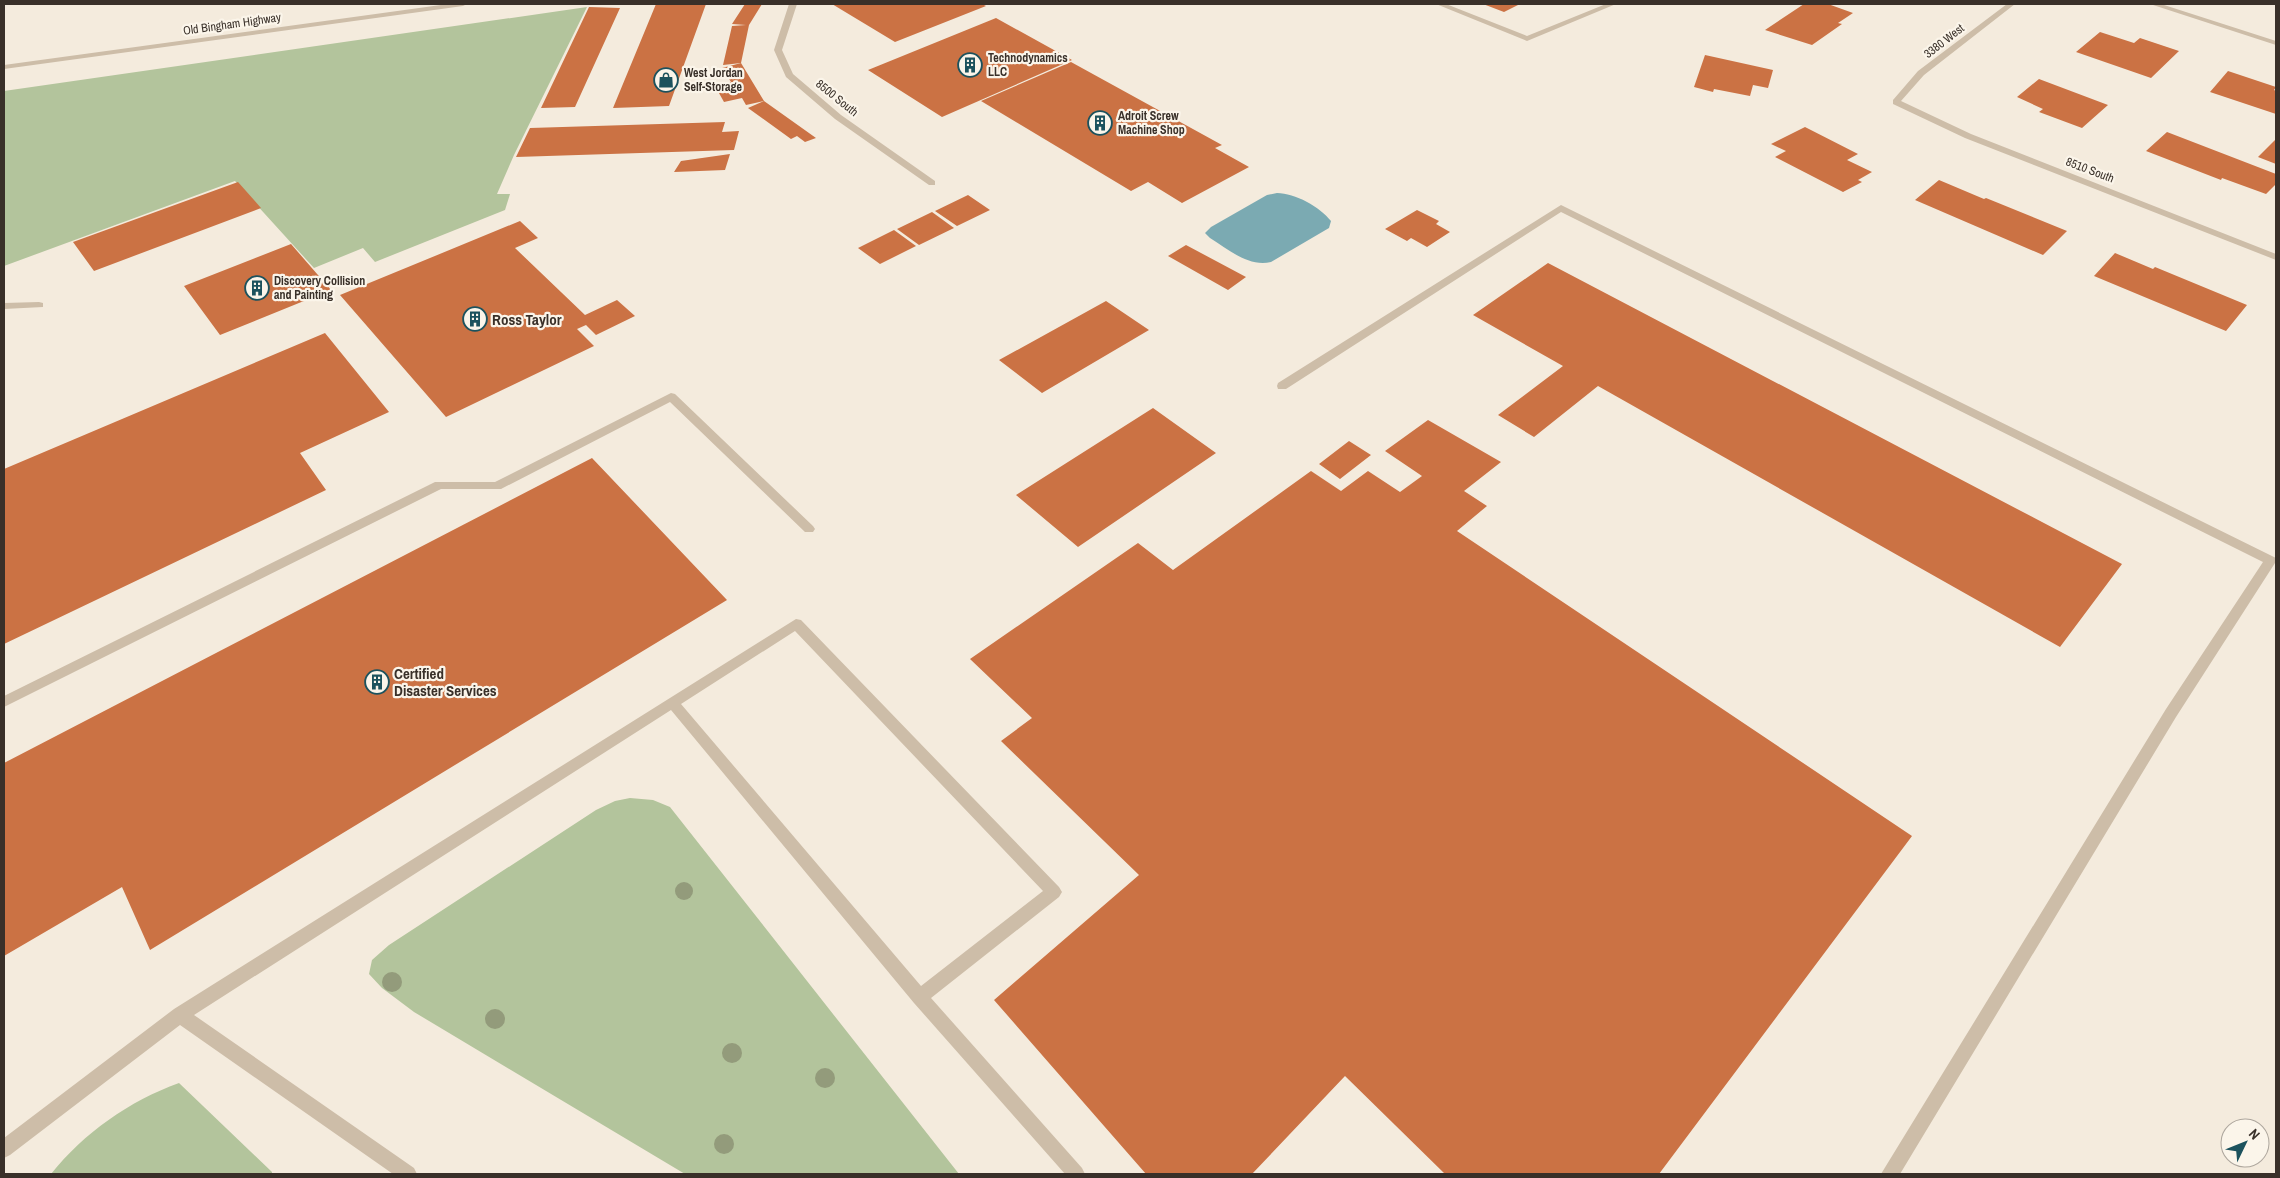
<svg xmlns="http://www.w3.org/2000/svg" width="2280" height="1178" font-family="'Archivo Narrow',sans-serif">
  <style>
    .green { fill: #b3c49c }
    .water { fill: #7baab2 }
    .building { fill: #cb7244 }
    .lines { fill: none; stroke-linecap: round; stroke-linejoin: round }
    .service { fill: #cdbda8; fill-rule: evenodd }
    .minor { fill: #cdbda8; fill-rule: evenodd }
    .tertiary { fill: #cdbda8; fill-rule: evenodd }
    .tree { fill: #939b7b }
    .labels { text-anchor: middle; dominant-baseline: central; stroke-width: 4.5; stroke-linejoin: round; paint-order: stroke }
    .far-street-label { font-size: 12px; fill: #393029; stroke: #fbf5ea }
    .far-poi-label { font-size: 12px; font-weight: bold; fill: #393029; stroke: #fbf5ea; text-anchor: start }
    .poi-label { font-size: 15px; font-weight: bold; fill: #393029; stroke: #fbf5ea; text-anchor: start }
  </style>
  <rect width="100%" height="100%" fill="#f4ebdd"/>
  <path class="green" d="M587 7 514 155 497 194H510L505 210 375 262 363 248 314 268 235 181 4 266V91Z
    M630 798 653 800 670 807 959 1174H685L414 1012 382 988 369 974 372 960 389 945 596 810 615 801Z
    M179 1083 272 1172V1174H51C84 1133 129 1101 179 1083Z"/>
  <path class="water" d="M1277 193C1295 193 1320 207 1331 221L1329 228 1271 262C1248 267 1229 250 1210 238L1205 233 1211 227 1267 195Z"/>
  <path class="building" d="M656 4H706L669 106 613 108Z
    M745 4H762L749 25 741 63 723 65 732 26 746 25 732 24Z
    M832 4H982L986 6 895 42Z
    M1483 4H1520L1504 12Z
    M1804 4H1828L1853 13 1838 23 1842 24 1812 45 1765 30Z
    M589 7 620 8 575 107 541 108Z
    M996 18 1072 60 942 117 868 70Z
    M2100 32 2134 43 2140 38 2179 51 2151 78 2076 52Z
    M1705 55 1773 70 1768 88 1753 85 1750 96 1714 89 1713 92 1694 87Z
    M1071 62 1222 145 1215 148 1249 167 1182 203 1148 182 1131 191 981 101Z
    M741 63 764 101 816 138 805 142 797 136 791 139 748 108 764 101 746 105 742 98 724 102 715 86 731 82 722 68Z
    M2228 71 2276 87 2274 90 2276 91V114L2210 92Z
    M2039 79 2108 105 2082 128 2039 112 2043 109 2017 97Z
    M725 122 722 132 739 131 734 150 516 157 530 128Z
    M1805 127 1858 154 1847 160 1872 172 1858 180 1862 182 1843 192 1775 157 1786 151 1771 144Z
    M2167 132 2276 174V184L2266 194 2222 178 2221 180 2146 151Z
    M2275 140 2276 164 2258 157Z
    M730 154 725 170 674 172 681 161Z
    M1939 180 1984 199 1986 198 2067 231 2043 255 1915 200Z
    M238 182 261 208 94 271 73 242Z
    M968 195 990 210 957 226 935 211Z
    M1417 210 1439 221 1436 224 1450 232 1427 247 1411 238 1407 241 1385 229Z
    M932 212 954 228 919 245 897 229Z
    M520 221 538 238 515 248 585 315 617 300 635 316 596 335 586 325 577 329 594 346 446 417 340 295Z
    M894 230 916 246 880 264 858 248Z
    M291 244 331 290 220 335 184 286Z
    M1186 245 1246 277 1228 290 1168 256Z
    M2115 253 2153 269 2155 267 2247 305 2226 331 2094 276Z
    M1548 263 2122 564 2060 647 1598 386 1534 437 1498 415 1563 366 1473 315Z
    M1106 301 1149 330 1042 393 999 360Z
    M325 333 389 412 300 453 326 490 4 644V469Z
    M1153 408 1216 453 1078 547 1016 495Z
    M1428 420 1501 462 1464 491 1487 506 1457 531 1912 836 1659 1174H1445L1345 1076 1252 1174H1146L994 1000 1139 875 1001 741 1032 718 970 659 1138 543 1173 570 1311 471 1341 491 1368 471 1400 492 1422 476 1385 451Z
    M1349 441 1371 455 1340 479 1319 464Z
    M592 458 727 600 150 950 122 887 4 956V763Z"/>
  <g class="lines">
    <path class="service" d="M1436 4H1446L1527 36 1606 4H1616L1527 41Z
      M1561 205 2276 558 2275 563 2176 717 1900 1174H1881L2166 709 2263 562 1561 212 1286 389H1278L1277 386 1278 383Z
      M39 302 43 303V307L4 309V303Z
      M671 393 675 394 813 526 815 529 813 532H805L670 402 501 489H441L4 707V696L435 482H495Z
      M796 619 801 620 1059 887 1062 892 1059 897 931 998 1082 1168 1085 1174H1065L914 1003 671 710 194 1015 414 1168 417 1174H393L180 1025 10 1155 4 1158V1138L174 1009ZM795 631 1043 891 921 986 681 704Z"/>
    <path class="minor" d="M789 4H797L782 50 793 74 841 115 935 181V185H929L835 119 786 77 774 50Z
      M2007 4H2015L1924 75 1901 101 1971 134 2276 254V260L1965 138 1893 104V100L1918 71Z
      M2150 4H2161L2276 41V45Z"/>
    <path class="tertiary" d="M448 4H467L463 6 4 69V65Z"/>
  </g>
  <g class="tree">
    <circle cx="684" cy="891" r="9"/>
    <circle cx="392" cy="982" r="10"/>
    <circle cx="495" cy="1019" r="10"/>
    <circle cx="732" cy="1053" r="10"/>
    <circle cx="825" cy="1078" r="10"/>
    <circle cx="724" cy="1144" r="10"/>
  </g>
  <defs>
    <g id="building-ring" transform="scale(1.25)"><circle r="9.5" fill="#fbf5ea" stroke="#1c525d" stroke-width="1.5"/><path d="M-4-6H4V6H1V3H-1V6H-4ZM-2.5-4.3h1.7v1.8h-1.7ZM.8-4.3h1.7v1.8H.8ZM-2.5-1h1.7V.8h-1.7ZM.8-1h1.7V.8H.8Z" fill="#1c525d"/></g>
    <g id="shop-ring" transform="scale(1.25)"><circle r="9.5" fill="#fbf5ea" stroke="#1c525d" stroke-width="1.5"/><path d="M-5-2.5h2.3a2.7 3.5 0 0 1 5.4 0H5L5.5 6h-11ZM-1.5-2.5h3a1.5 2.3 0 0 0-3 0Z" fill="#1c525d"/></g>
  </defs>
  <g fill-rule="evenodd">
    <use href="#building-ring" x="970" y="65"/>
    <use href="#shop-ring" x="666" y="80"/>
    <use href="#building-ring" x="1100" y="123"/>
    <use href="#building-ring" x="257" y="288"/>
    <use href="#building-ring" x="475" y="319"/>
    <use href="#building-ring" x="377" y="682"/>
  </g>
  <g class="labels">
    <g class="far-street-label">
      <text transform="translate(232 24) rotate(-8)">Old Bingham Highway</text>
      <text transform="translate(1944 41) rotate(-38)">3380 West</text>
      <text transform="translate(837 98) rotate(39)">8500 South</text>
      <text transform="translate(2090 170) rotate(21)">8510 South</text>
    </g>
    <g class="far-poi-label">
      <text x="988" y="58">Technodynamics<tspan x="988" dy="14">LLC</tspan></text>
      <text x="684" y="73">West Jordan<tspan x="684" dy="14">Self-Storage</tspan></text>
      <text x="1118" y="116">Adroit Screw<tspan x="1118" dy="14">Machine Shop</tspan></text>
      <text x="274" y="281">Discovery Collision<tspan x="274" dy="14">and Painting</tspan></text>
    </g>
    <g class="poi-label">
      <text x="492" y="319">Ross Taylor</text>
      <text x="394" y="673">Certified<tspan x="394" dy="17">Disaster Services</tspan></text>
    </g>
  </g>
  <rect width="2280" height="1178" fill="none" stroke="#393029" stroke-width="10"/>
  <g transform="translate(2245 1143) rotate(47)"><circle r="24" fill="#fbf5ea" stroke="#ada69d"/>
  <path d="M0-4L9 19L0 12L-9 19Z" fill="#1c525d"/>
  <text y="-8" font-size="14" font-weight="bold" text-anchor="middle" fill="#393029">N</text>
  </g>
</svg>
